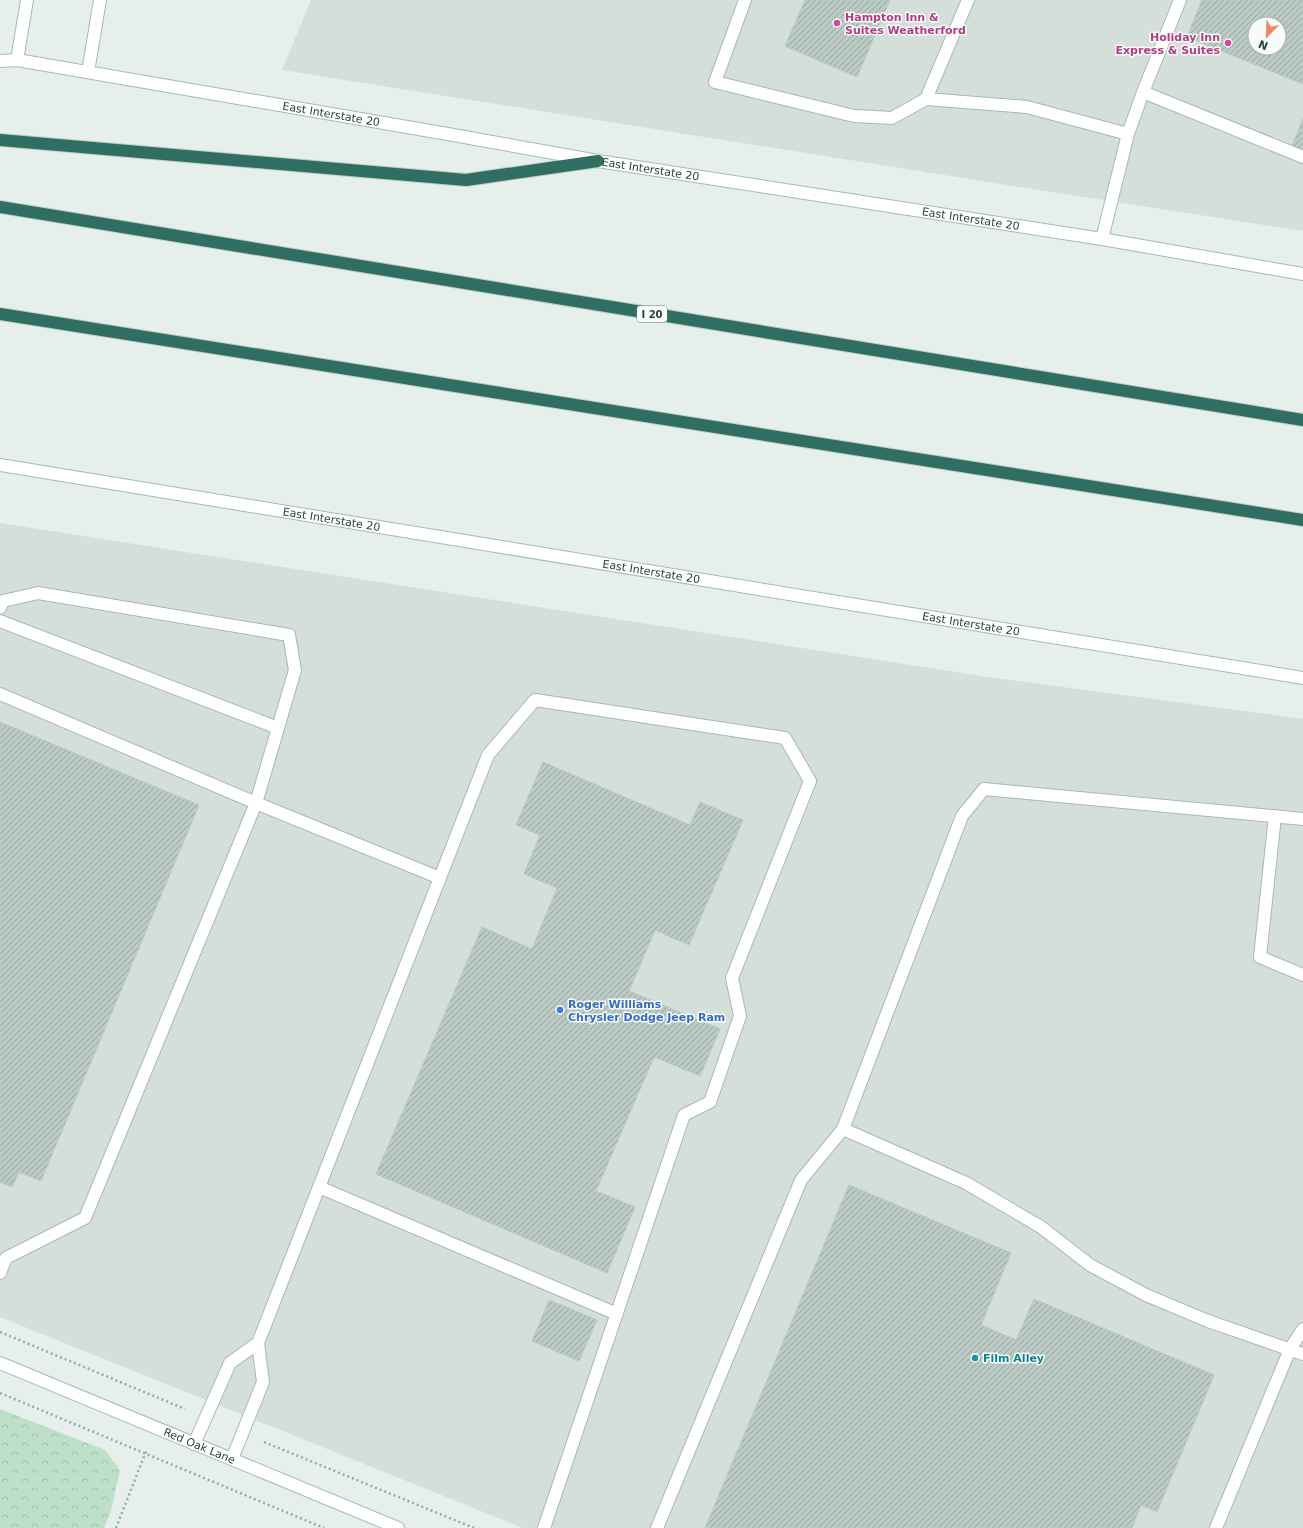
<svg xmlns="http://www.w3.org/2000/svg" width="1303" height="1528" font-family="'DejaVu Sans',sans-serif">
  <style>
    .built { fill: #d4dfda; fill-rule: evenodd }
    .forest { fill: url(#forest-crowns) }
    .building { fill: url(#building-hatch); stroke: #b8c9c2; fill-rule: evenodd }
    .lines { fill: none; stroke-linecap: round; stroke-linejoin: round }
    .lane-casing { stroke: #a8b8b2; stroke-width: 14 }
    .street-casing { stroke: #a8b8b2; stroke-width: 14 }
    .secondary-casing { stroke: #a4bbb3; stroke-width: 14 }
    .highway-casing { stroke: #c2cac8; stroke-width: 14 }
    .path { stroke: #86b3a5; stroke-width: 2.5; stroke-dasharray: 2 3; stroke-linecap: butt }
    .lane { stroke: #fff; stroke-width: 12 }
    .street { stroke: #fff; stroke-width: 12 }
    .secondary { stroke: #fff; stroke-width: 12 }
    .highway { stroke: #2f6f62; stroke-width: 12 }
    .hotel-dot { fill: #d1479c; stroke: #f7fbf9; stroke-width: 1.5 }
    .shop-dot { fill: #3f7fe0; stroke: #f7fbf9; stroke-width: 1.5 }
    .culture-dot { fill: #0f9aa8; stroke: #f7fbf9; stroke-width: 1.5 }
    .labels { text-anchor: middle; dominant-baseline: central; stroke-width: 3; stroke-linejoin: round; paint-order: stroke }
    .shield { fill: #f7fbf9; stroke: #637a73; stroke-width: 1 }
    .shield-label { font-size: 10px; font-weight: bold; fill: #24423a }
    .hotel-label { font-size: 11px; font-weight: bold; fill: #b23c85; stroke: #f7fbf9; text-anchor: start }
    .street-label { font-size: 11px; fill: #24423a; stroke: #f7fbf9 }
    .shop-label { font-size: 11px; font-weight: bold; fill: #366cbe; stroke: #f7fbf9; text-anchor: start }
    .culture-label { font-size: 11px; font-weight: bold; fill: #0d838f; stroke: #f7fbf9; text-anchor: start }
  </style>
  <defs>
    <pattern id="forest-crowns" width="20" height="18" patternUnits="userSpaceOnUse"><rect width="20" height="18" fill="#bfe0c8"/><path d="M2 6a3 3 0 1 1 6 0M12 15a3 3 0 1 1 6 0" fill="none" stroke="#a4c1ad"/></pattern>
    <pattern id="building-hatch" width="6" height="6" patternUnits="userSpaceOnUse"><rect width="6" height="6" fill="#bbcac4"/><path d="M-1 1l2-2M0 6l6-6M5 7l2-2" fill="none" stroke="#98a6a0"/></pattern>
  </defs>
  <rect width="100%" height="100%" fill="#e6efeb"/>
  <path class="built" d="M311 0H1303V231L1045 191 282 70ZM1255 24H1279V48H1255Z
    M0 523 988 677 1303 719V1528H523L0 1317Z"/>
  <path class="forest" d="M0 1409 105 1450 120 1470 111 1511 104 1528H0Z"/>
  <path class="building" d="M805 0H890L857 77 785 46Z
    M1202 0H1303V84L1187 37ZM1255 24H1279V48H1255Z
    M1303 119V153L1291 148Z
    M0 722 199 805 41 1181 19 1172 12 1187 0 1182Z
    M543 762 690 825 700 802 743 820 689 945 655 930 629 991 720 1029 700 1076 654 1057 596 1191 635 1207 607 1273 376 1174 482 927 532 949 557 888 524 874 540 835 516 825Z
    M849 1185 1011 1253 981 1325 1016 1340 1034 1299 1214 1375 1157 1512 1141 1505 1132 1528H705Z
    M549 1300 597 1320 579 1361 532 1341Z"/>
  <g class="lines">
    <g class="lane-casing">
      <path id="lane" d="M745 0 715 82 854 116 892 118 926 99 1027 107 1128 134
        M1180 0 1143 92 1303 157
        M926 99 968 0
        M1102 239 1128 134 1143 92
        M0 608 3 601 38 593 289 635 295 670 256 803 85 1218 6 1258 0 1273
        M0 621 278 728
        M0 694 256 803 440 878
        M1275 816 1260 957 1303 975
        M843 1129 966 1183 1041 1227 1090 1265 1146 1295 1208 1321 1303 1354
        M319 1187 617 1314
        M194 1444 230 1363 258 1343
        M232 1459 263 1382 258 1343 488 755 535 700 785 738 810 781 732 978 740 1016 710 1102 684 1115 544 1528
        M657 1528 801 1180 843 1129 962 816 984 789 1303 819
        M1216 1528 1290 1349 1303 1329"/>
    </g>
    <g class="street-casing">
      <path id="street" d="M17 60 27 0
        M88 72 100 0"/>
    </g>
    <g class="secondary-casing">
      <g id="secondary">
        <path id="s1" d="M0 61 17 60 442 133 598 161 1102 239 1303 274"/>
        <path id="s2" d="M0 465 1303 678"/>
        <path id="s3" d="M0 1363 398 1528"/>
      </g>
    </g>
    <g class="highway-casing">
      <path id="highway" d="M0 140 466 180 598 161
        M0 207 1303 420
        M0 314 1303 520"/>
    </g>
    <path class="path" d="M0 1332 185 1409
      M0 1393 324 1528
      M264 1442 474 1528
      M116 1528 147 1449"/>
    <use href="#lane" class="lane"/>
    <use href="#street" class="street"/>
    <use href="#secondary" class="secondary"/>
    <use href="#highway" class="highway"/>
  </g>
  <g class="hotel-dot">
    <circle cx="837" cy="23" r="4"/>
    <circle cx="1228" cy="43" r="4"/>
  </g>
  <circle class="shop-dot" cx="560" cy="1010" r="4"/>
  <circle class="culture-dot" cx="975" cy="1358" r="4"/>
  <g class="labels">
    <rect class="shield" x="637" y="306" width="30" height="16" rx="3"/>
    <g class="shield-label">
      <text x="652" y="314">I 20</text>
    </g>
    <g class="hotel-label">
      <text x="845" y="17">Hampton Inn &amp;<tspan x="845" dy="13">Suites Weatherford</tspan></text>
      <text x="1220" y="37" text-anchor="end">Holiday Inn<tspan x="1220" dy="13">Express &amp; Suites</tspan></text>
    </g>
    <g class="street-label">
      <text stroke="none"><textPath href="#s1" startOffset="336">East Interstate 20</textPath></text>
      <text stroke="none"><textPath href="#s1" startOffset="660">East Interstate 20</textPath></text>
      <text stroke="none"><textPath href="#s1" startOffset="984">East Interstate 20</textPath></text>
      <text stroke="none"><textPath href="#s2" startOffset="336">East Interstate 20</textPath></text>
      <text stroke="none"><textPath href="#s2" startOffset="660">East Interstate 20</textPath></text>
      <text stroke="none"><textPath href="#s2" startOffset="984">East Interstate 20</textPath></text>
      <text stroke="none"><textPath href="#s3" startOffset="216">Red Oak Lane</textPath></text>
    </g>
    <g class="shop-label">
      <text x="568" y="1004">Roger Williams<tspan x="568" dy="13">Chrysler Dodge Jeep Ram</tspan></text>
    </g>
    <g class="culture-label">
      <text x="983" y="1358">Film Alley</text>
    </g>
  </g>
  <g transform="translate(1267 36) rotate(203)"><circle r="19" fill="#f7fbf9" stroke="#a3b1ad"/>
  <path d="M0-3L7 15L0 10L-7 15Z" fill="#f4845f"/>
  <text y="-6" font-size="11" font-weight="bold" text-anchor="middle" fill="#24423a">N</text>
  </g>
</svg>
